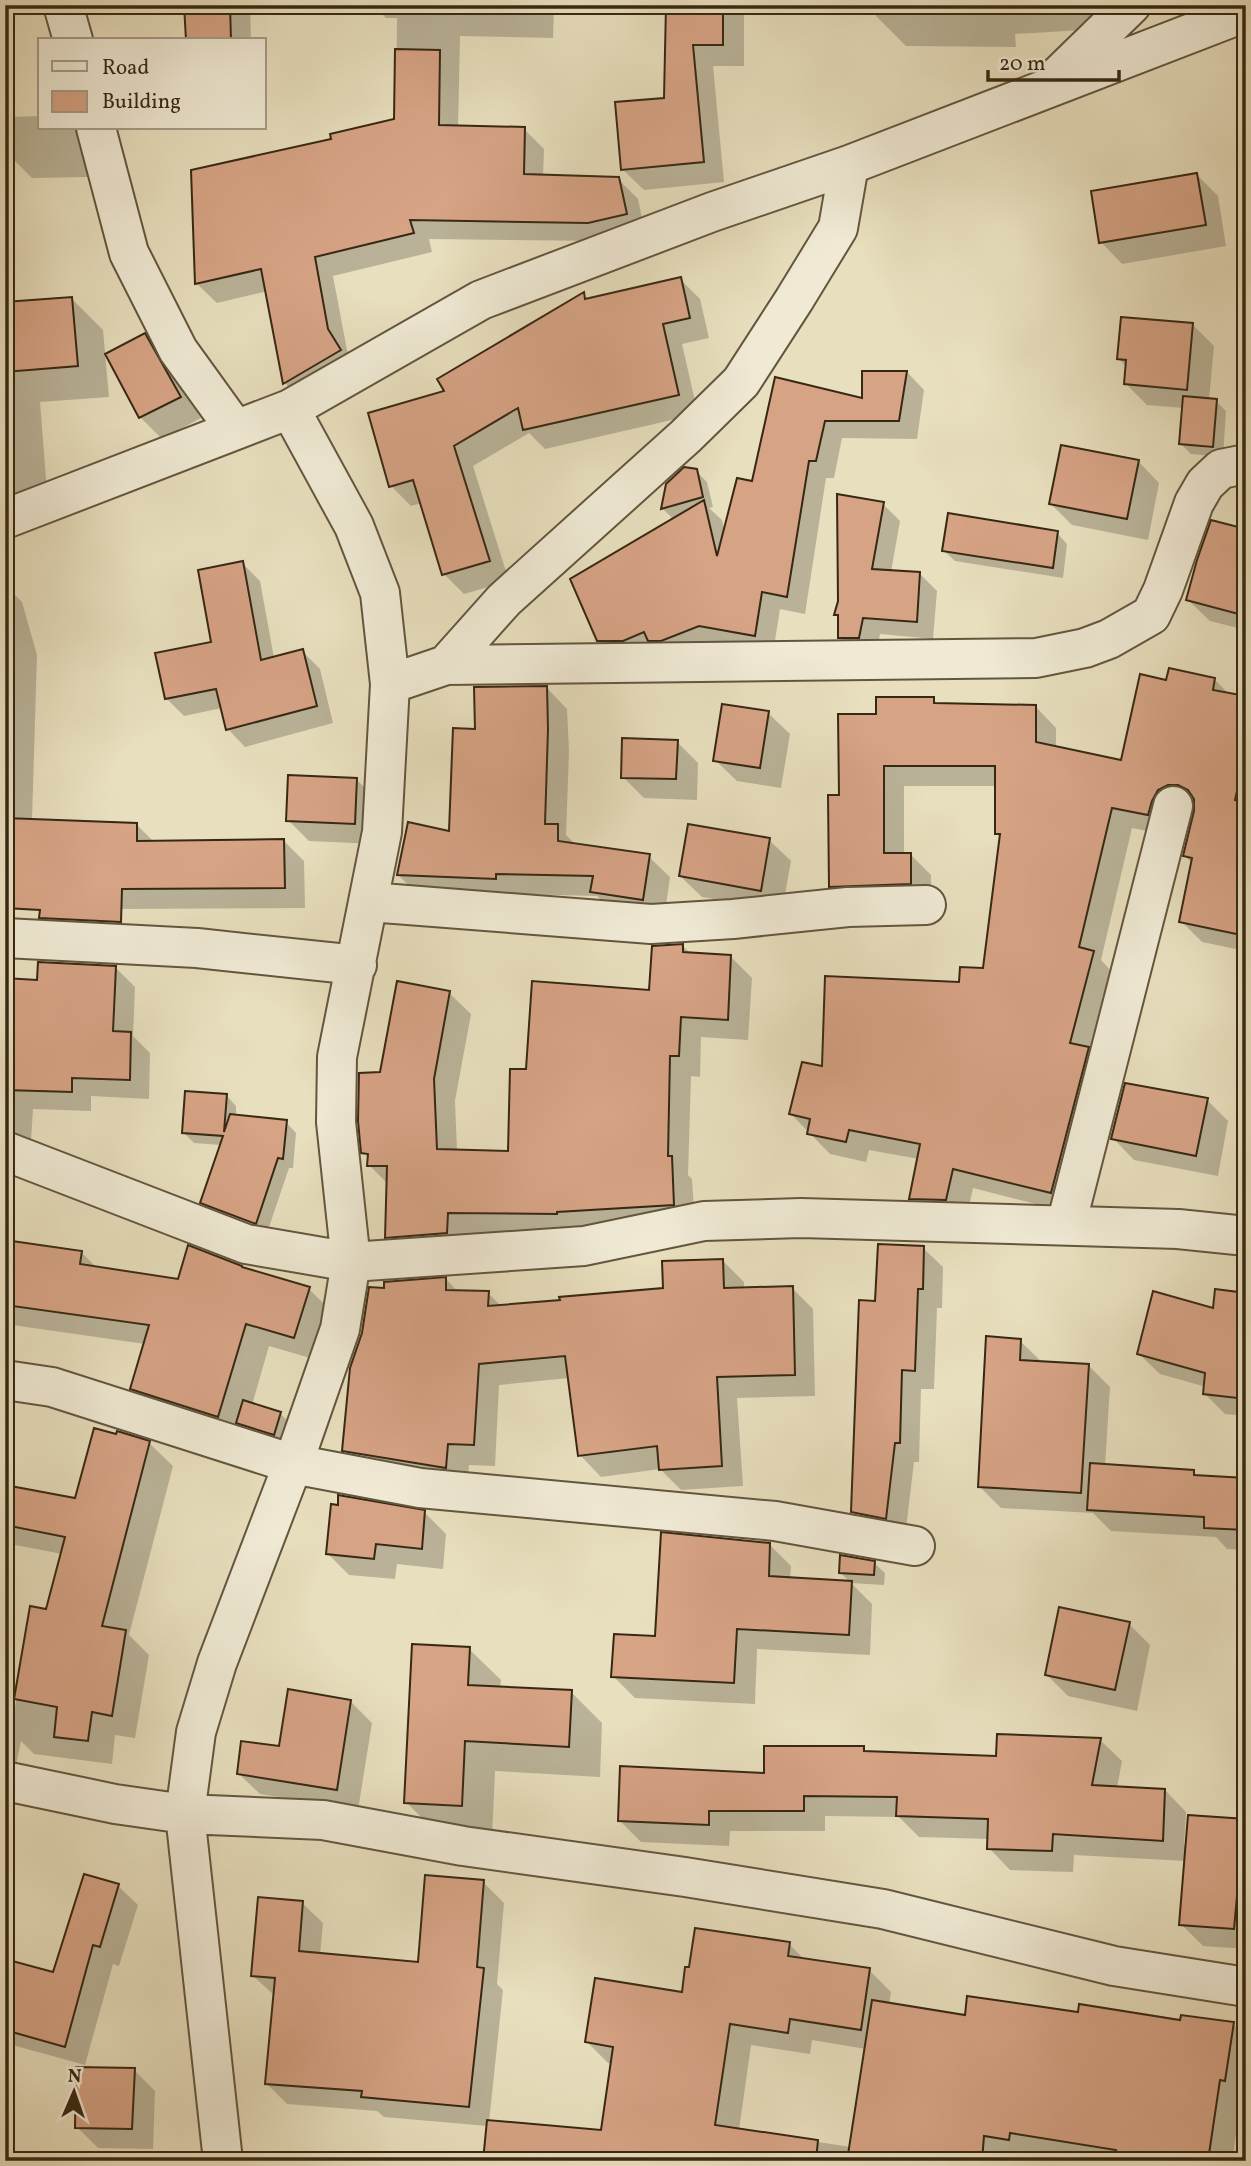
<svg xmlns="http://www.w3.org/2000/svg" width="1251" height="2166" font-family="Vollkorn,serif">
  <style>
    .shadow { fill: #0003; fill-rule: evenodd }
    .building { fill: #d6a385; stroke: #372813; stroke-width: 2 }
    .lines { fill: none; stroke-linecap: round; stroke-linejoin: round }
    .minor-casing { stroke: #63563e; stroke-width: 42 }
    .minor { stroke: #f0ead5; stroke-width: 38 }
  </style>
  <rect width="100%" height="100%" fill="#e8dfbe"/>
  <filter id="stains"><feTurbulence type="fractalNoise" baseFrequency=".00286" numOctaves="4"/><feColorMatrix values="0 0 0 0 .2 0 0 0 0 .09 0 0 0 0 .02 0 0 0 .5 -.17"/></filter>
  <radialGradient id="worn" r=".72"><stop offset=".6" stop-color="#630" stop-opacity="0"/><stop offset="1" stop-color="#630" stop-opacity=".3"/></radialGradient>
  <path class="shadow" d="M186 5H250L251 40H187Z
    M373 5H554L553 38 460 36 458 127 524 129 544 149 543 177 618 179 638 199 645 233 608 241 429 239 432 252 333 276 347 350 359 370 304 402 285 383 268 291 217 303 197 284 333 140 396 120 397 18H386Z
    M667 5H758V13H744V66H713L724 182 644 190 622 169 666 99Z
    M873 5H1098L1100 29 1015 34 1016 47 906 46 876 16 877 8Z
    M40 116V128H78L88 137 87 177 32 178 11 157 10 117Z
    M1197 175 1218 196 1226 246 1122 264 1101 242Z
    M680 279 700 299 709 338 682 344 698 414 545 449 529 433 473 466 509 581 464 594 444 574 422 503 411 506 391 486 447 392 584 295 589 300Z
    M72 299 103 330 109 397 40 402 48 504 5 499V304Z
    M1193 325 1214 346 1209 400 1216 401 1226 411 1223 457 1191 454 1180 443 1184 408 1147 405 1126 384 1127 367 1119 359Z
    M145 335 166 357 201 418 162 439 140 417 108 354Z
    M907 372 924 390 917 439 842 438 834 478H826L805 614 780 609 773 653 617 659 598 640 674 520 663 509 668 484 696 471 707 482 713 507 709 508 722 520 725 533 753 483 776 379 863 400Z
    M1138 461 1159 483 1148 540 1072 525 1051 504Z
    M883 504 900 521 891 572 920 574 937 591 933 639 880 634 876 655H857L840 638V618L836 614Z
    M1246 531V630L1210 621 1188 600Z
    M1057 533 1067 544 1063 578 955 561 944 551Z
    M242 563 260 581 274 658 302 651 320 669 333 723 245 747 228 729 222 708 184 716 166 698 214 643Z
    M5 585 22 602 37 655 32 821 137 825 154 842 283 840 304 861 305 908 118 909 5 870Z
    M1214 679 1230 695 1246 698V951L1202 942 1181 921 1193 864 1185 856 1196 805H1188L1169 835 1132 828 1101 960 1113 973 1071 1213 973 1188 966 1220 931 1219 911 1199 919 1159 869 1150 866 1162 830 1154 791 1114 824 1068 985 970 1002 838 996 833 997 786H904V854H910L931 875V904L851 907 831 886 841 797 877 716 933 699 939 705 1036 707 1056 728V748L1123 762 1167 682Z
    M546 687 567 709 569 751 566 835 577 846 648 856 670 877 664 920 614 913 597 896 517 894V899L420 896 398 875 451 833 477 731Z
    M768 713 790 734 781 788 737 781 715 760Z
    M677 742 698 763 697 800 644 798 623 777Z
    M356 779 378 801 376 844 309 841 288 820Z
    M769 840 791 861 782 911 702 897 680 876Z
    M41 917 116 919 138 940 63 939Z
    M683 946 691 954 730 956 752 978 748 1040 701 1037 700 1077 691 1076 688 1175 692 1179 695 1226 578 1235 469 1233 468 1254 408 1258 387 1237 388 1184 369 1165 370 1159 363 1152 382 1074 449 993 471 1014 455 1101 457 1151 510 1152 528 1071 651 992Z
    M115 967 135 987 133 1036 150 1053 149 1099 91 1096V1111L33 1109 31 1140 5 1139V980L39 981Z
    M226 1095 236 1106V1117L286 1122 296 1133 293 1168H289L267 1233 212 1213 202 1202 221 1145 194 1143 184 1133Z
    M1207 1100 1228 1121 1218 1176 1134 1160 1113 1138Z
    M5 1242 81 1252 97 1268 179 1281 241 1267 309 1289 332 1312 317 1360 269 1346 252 1405 280 1413 290 1424 284 1444 155 1412 132 1388 145 1344 12 1325 5 1360Z
    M923 1248 943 1267 942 1308H937L934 1389H921L919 1462H914L905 1537 873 1531 853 1512 877 1302Z
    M723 1261 744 1282V1289L792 1288 813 1309 815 1396 737 1398 743 1486 681 1490 660 1469 601 1477 580 1455 569 1378 499 1385 495 1466 469 1465 467 1489 365 1472 344 1450 385 1290 446 1279 458 1292 488 1293 501 1306 665 1290Z
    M1246 1294V1416L1225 1414 1205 1394 1206 1387 1160 1374 1139 1354Z
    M1020 1341 1043 1363 1088 1365 1110 1387 1105 1466 1193 1471 1199 1477 1246 1480V1550L1227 1549 1216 1537 1111 1531 1093 1513 1001 1508 979 1486Z
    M149 1443 173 1466 129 1635 149 1655 135 1738 115 1735 112 1764 34 1754 21 1741 15 1770 5 1783V1720L12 1726 31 1608 47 1611 62 1554 5 1543V1487L77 1500Z
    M424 1512 446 1534 443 1569 397 1564 395 1579 349 1575 328 1554Z
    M769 1544 791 1566 790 1579 850 1582 840 1572 874 1563 885 1573 884 1585 851 1583 872 1604 870 1655 757 1649 755 1704 635 1698 613 1676Z
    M1129 1624 1150 1645 1137 1711 1068 1696 1047 1675Z
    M469 1649 501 1680 500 1688 571 1692 602 1723 600 1777 495 1771 492 1836 437 1833 406 1802Z
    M350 1701 372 1723 358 1810 260 1794 238 1773Z
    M1100 1740 1122 1761 1117 1788 1165 1790 1186 1812 1184 1845 1246 1821V1949L1203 1946 1181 1924 1186 1861 1074 1855 1073 1872 1010 1870 989 1848V1839L919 1837 899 1817 825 1816V1831H730L729 1846 641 1842 619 1820 766 1775 863 1748 869 1753 998 1758Z
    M483 1882 504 1903 497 1984 503 1990 489 2122 602 2132 613 2064 608 2063 586 2041 789 1944 805 1960 869 1970 891 1992 889 2005 966 2017 1079 2014 1233 2024 1246 2036V2102L1241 2101 1232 2161H485L488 2126 384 2117 377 2111 287 2104 267 2084 275 1996 252 1975 302 1903 323 1923 320 1955 420 1964ZM812 2040 866 2049 851 2147 739 2130 751 2045 810 2054Z
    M118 1886 138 1905 119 1966 113 1964 85 2065 5 2043V1960L54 1974Z
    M134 2070 155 2091 153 2149 98 2148 77 2127Z"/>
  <path class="building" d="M184 5H230L231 40H186Z
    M666 5H723V45H693L704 162 621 170 615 102 664 98Z
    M395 49 440 50 439 125 525 127 524 174 619 177 627 214 588 223 410 220 414 233 315 257 328 329 341 350 283 384 261 269 195 284 191 170 331 139 330 134 394 119Z
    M1197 173 1206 225 1099 243 1091 191Z
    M681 277 690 318 663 324 679 395 523 430 518 408 454 446 490 561 442 575 413 480 389 487 368 413 444 391 437 379 584 292 585 299Z
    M72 297 78 366 5 372V302Z
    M1121 317 1193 323 1187 390 1124 384 1126 360 1117 359Z
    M145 333 181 397 139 418 105 354Z
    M862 371H907L899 421H825L816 461H809L787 597 762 592 755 636 699 626 661 641H648L644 632 623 641H597L570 579 704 500 717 556 737 478 752 481 775 377 862 398Z
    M1183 396 1217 399 1213 447 1179 444Z
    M1061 445 1139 460 1127 519 1049 504Z
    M684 467 697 469 703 497 661 509 666 484Z
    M837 494 884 502 872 569 920 572 917 622 863 618 859 638H838V615H834L838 601Z
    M948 513 1058 531 1053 568 942 551Z
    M1211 520 1246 529V616L1186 600 1197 560Z
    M243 561 261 660 303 649 317 706 226 730 216 689 165 699 155 653 211 642 198 570Z
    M1169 668 1215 678 1213 690 1246 696V749L1235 800 1246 803V936L1179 922 1192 858 1183 856 1194 811V799L1188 790 1178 785H1168L1158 790 1152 801 1148 815 1112 808 1079 947 1094 951 1070 1043 1089 1047 1051 1193 953 1169 946 1200 909 1199 920 1144 849 1130 846 1142 807 1134 810 1119 789 1114 802 1062 822 1066 825 976 959 982 960 967 983 968 1000 834H995V766H884V853H911V884L829 887 828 795H839L838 714H876V697H934V703L1036 705V742L1121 760 1140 674 1166 680Z
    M547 686 548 729 545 824H558V841L650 854 643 900 590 892 593 876 496 874V879L397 875 408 822 449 831 453 728 475 729 474 687Z
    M722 704 769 711 760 768 713 761Z
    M622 738 678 740 676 779 621 778Z
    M288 775 357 778 355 824 286 821Z
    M5 818 137 823V841L284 839 285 888 122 889 121 922 39 918 40 910 5 908Z
    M688 824 770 838 761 891 679 876Z
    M683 944V952L731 955 728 1020 681 1017 679 1056H670L668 1156H672L674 1205 557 1212V1214L448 1213 447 1233 385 1238 387 1166H367L368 1154 361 1153 358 1121 359 1073 380 1072 397 981 450 991 434 1079 437 1149 508 1151 510 1069H526L532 981 649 990 652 946Z
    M38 962 116 966 113 1031 131 1032 130 1080 72 1078V1092L5 1090V978L37 980Z
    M1125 1083 1208 1098 1196 1156 1111 1139Z
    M185 1091 227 1094 224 1132 230 1114 287 1120 283 1159 278 1158 256 1224 200 1203 223 1136 182 1133Z
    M5 1240 82 1251 80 1264 178 1279 188 1245 242 1266V1267L310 1287 294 1338 246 1324 218 1417 130 1389 149 1325 5 1305Z
    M878 1244 924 1246 923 1289H918L915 1371 902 1370 900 1443H895L886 1519 851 1512 859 1300 875 1301Z
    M723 1259 724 1288 793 1286 795 1375 717 1377 722 1466 659 1470 657 1446 578 1456 565 1356 479 1364 474 1445 448 1444 446 1468 342 1451 350 1368 362 1333 369 1287 384 1288V1282L446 1277V1290L489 1291 488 1306 560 1300 559 1297 663 1288 662 1261Z
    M1215 1289 1246 1293V1399L1203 1394 1205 1373 1137 1354 1153 1291 1213 1308Z
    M986 1336 1021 1339 1020 1360 1089 1364 1081 1493 978 1487Z
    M243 1400 281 1412 274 1435 236 1423Z
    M94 1428 116 1434 117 1431 150 1441 102 1626 126 1630 112 1716 92 1712 88 1741 54 1737 57 1707 14 1699 30 1606 46 1609 65 1537 5 1525V1485L75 1498Z
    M1090 1463 1194 1470V1475L1246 1478V1530L1204 1528V1517L1087 1510Z
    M338 1495 425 1510 422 1549 376 1544 374 1559 326 1554 331 1504 338 1505Z
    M661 1532 770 1543 769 1576 852 1581 849 1635 737 1629 734 1683 611 1677 614 1634 655 1636Z
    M840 1555 875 1561 874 1575 839 1573Z
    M1059 1607 1130 1622 1115 1690 1045 1675Z
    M412 1644 470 1647 468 1685 572 1690 569 1747 465 1741 462 1806 404 1803Z
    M288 1689 351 1700 337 1790 237 1774 241 1741 279 1746Z
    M997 1734 1101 1738 1092 1785 1165 1789 1163 1841 1053 1834 1052 1851 987 1849 988 1819 896 1816 897 1797 804 1796V1811H709V1825L618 1821 620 1766 764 1773V1746H864V1751L996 1756Z
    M1188 1815 1246 1819V1852H1241L1234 1929 1179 1925Z
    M84 1874 119 1884 100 1947 93 1945 65 2047 5 2030V1959L53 1972Z
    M425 1875 484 1880 477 1967 484 1968 469 2107 361 2097 362 2091 265 2084 275 1978 251 1976 258 1897 303 1901 299 1951 418 1962Z
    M695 1928 790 1942 788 1956 870 1968 861 2030 790 2019 788 2033 730 2024 715 2125 818 2140 816 2161H483L487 2120 601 2130 613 2047 585 2042 595 1978 682 1992 685 1967H689Z
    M967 1996 1078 2012 1079 2004 1180 2020 1181 2015 1234 2022 1225 2081 1220 2080 1208 2161H1143L1115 2157 1116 2150 1010 2133 1009 2140 984 2136 982 2161H847L872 2000 965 2015Z
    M76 2067 135 2068 132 2129 75 2128Z"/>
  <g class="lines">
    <g class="minor-casing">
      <path id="minor" d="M63 5 73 40
        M1057 77 1131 5
        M96 128 129 253 178 350 235 429
        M5 519 290 409 481 300 712 212 849 165 1246 12
        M446 665 1036 658 1085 648 1109 639 1151 615 1163 590 1194 503 1205 484 1221 469 1246 464
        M390 684 446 665 504 600 686 436 741 382 794 300 838 228 849 165
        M369 902 651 924 733 919 848 907 926 905
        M5 938 197 948 357 965
        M5 1151 246 1244 351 1262 584 1246 704 1221 801 1218 1178 1229 1246 1236
        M1066 1225 1173 806
        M5 1380 52 1387 293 1464 420 1488 775 1521 915 1546
        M5 1781 115 1804 185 1814 323 1820 463 1846 685 1877 883 1909 1114 1966 1246 1987
        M223 2161 185 1814 196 1732 217 1663 293 1464 340 1329 351 1262 336 1122 337 1057 382 832 390 684 380 593 354 526 290 409"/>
    </g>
    <use href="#minor" class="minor"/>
  </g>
  <rect width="1251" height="2166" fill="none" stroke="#e8dfbe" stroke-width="28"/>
  <rect x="7" y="7" width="1237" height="2152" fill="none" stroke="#372813" stroke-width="3.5"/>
  <rect x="14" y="14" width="1223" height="2138" fill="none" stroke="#372813" stroke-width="2"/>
  <rect x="38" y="38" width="228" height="91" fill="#f0ead5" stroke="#a69c87" stroke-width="2"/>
  <rect x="52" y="61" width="35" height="10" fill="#f0ead5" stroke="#a69c87" stroke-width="2"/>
  <text x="102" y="74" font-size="21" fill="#372813">Road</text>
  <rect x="52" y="91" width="35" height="21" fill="#d6a385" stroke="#a69c87" stroke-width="2"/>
  <text x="102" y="108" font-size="21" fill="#372813">Building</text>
  <g transform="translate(74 2092) rotate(2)" stroke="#f0ead5" stroke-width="5" paint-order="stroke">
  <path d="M0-5L12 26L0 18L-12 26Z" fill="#372813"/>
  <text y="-10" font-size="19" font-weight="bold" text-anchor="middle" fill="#372813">N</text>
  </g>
  <path d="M988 70v10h131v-10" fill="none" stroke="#372813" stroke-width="3.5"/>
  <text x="999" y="70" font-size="21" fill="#372813" stroke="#f0ead5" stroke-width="5" paint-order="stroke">20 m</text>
  <rect width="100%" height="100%" filter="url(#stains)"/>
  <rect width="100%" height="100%" fill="url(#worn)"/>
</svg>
